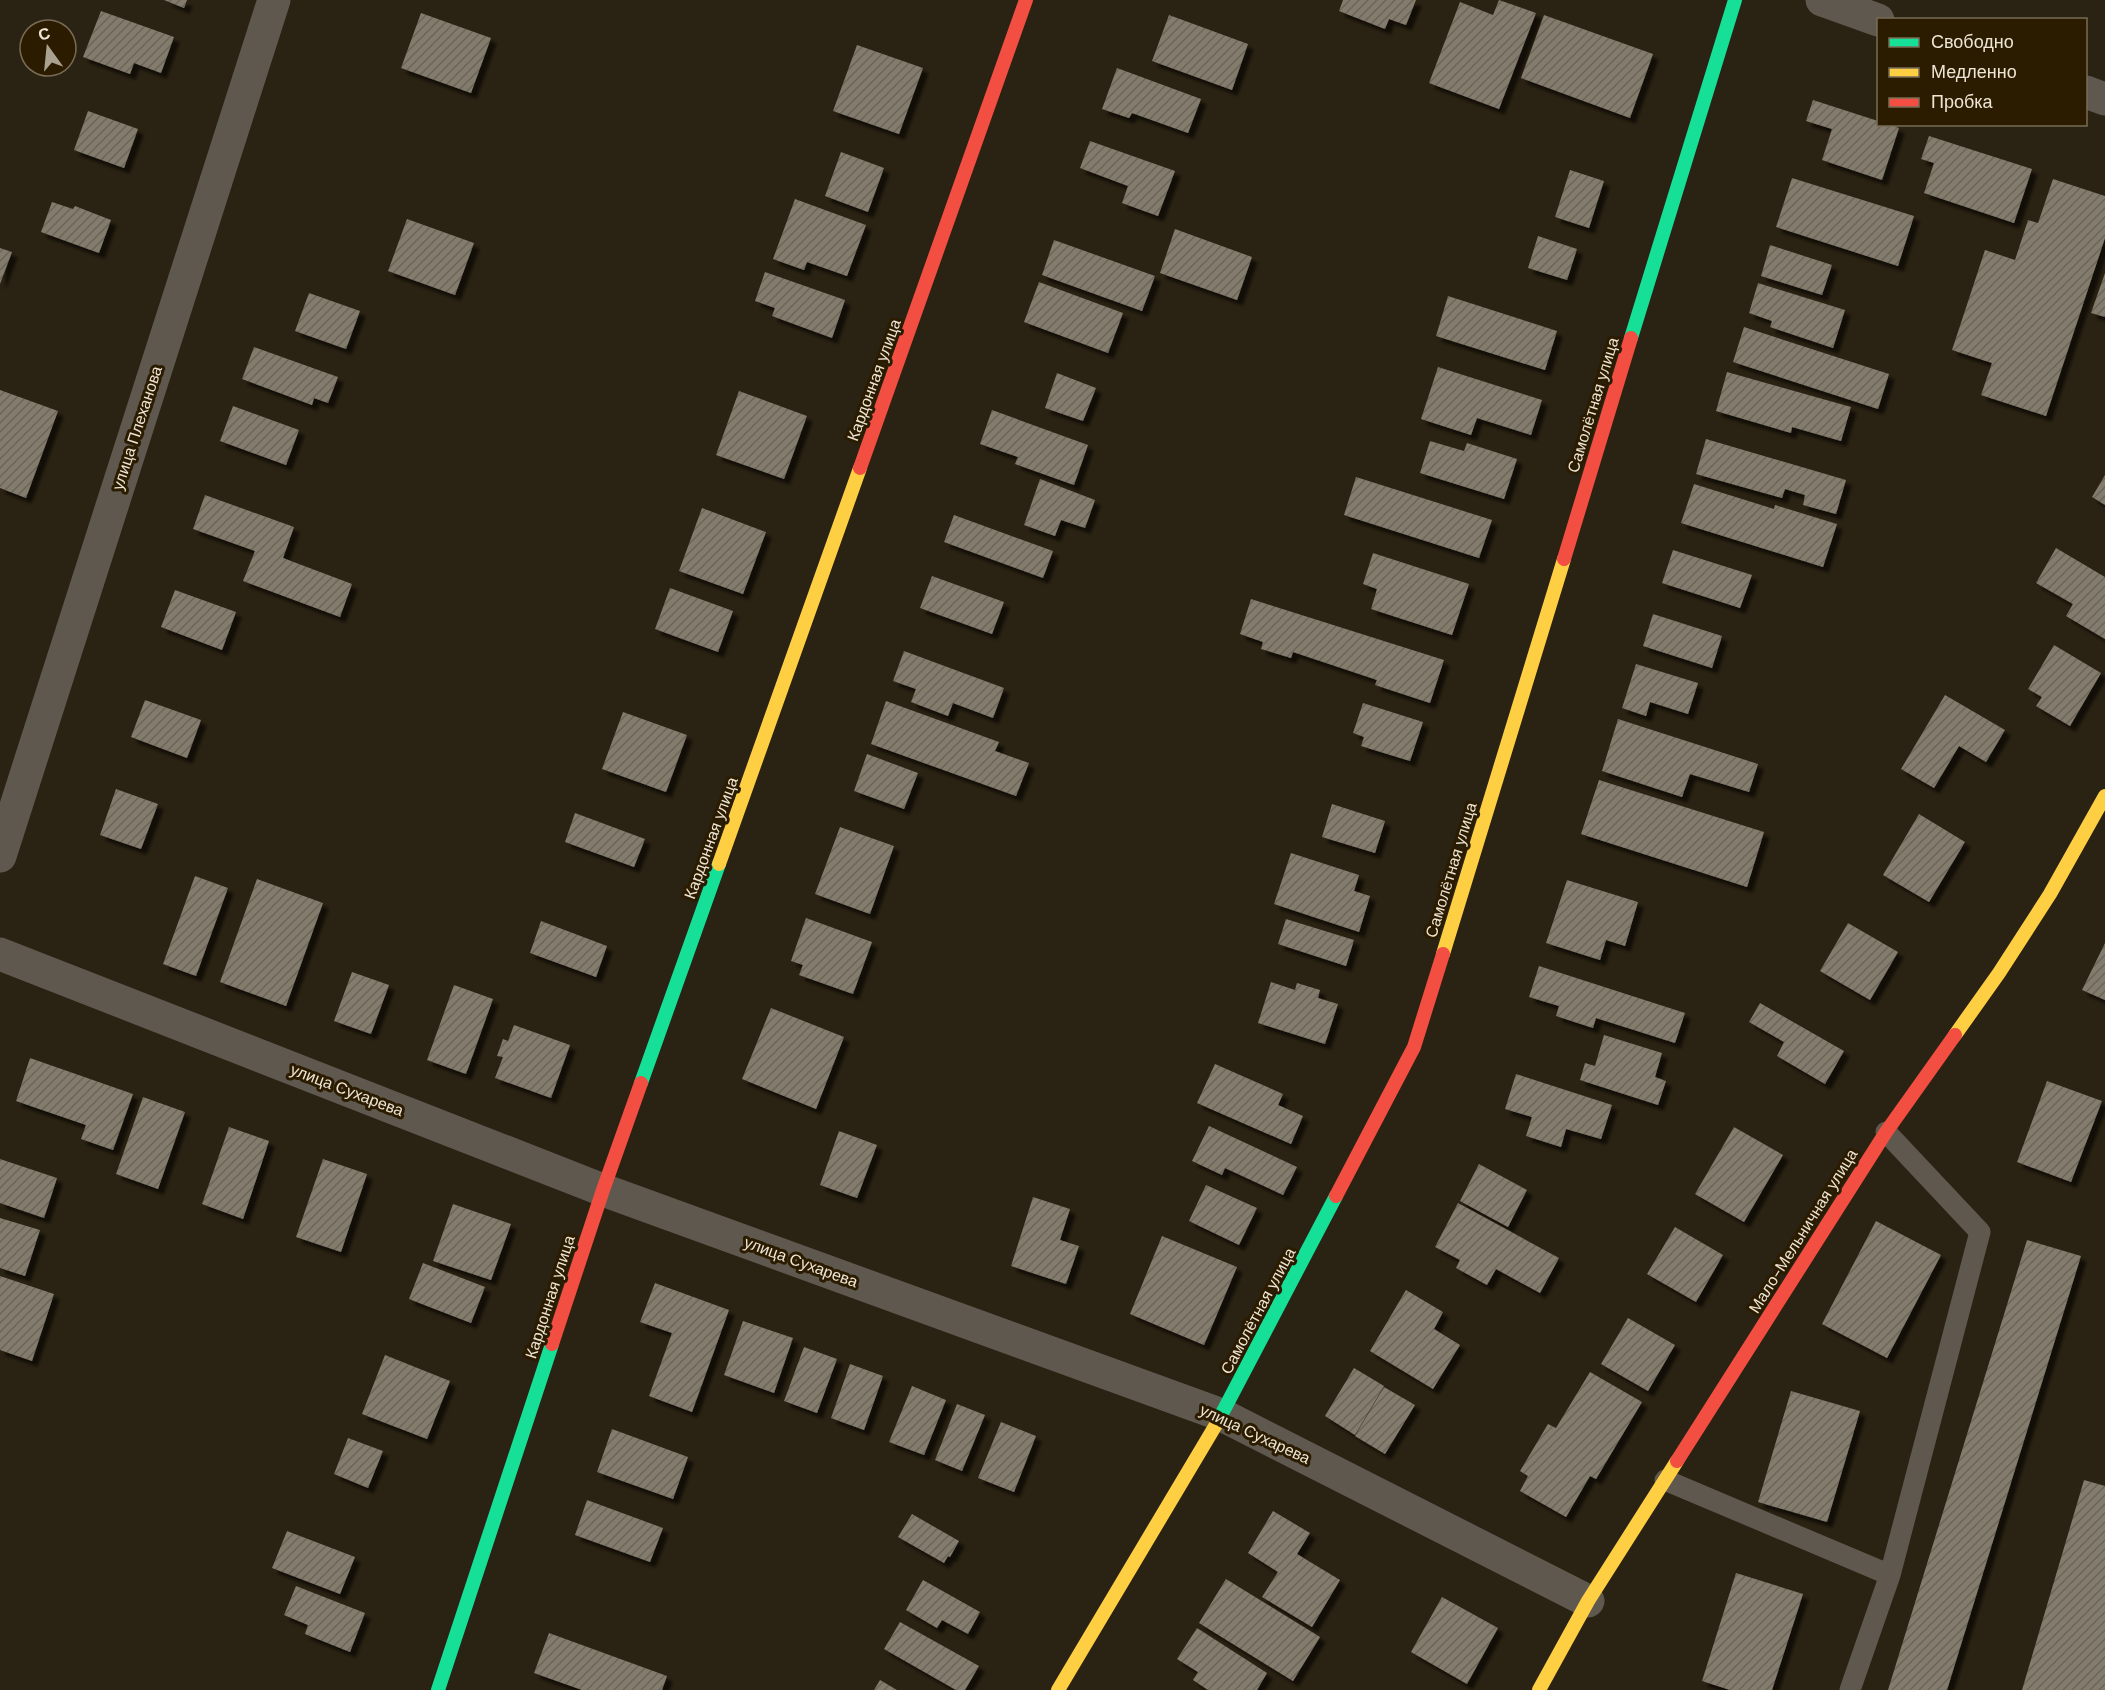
<svg xmlns="http://www.w3.org/2000/svg" width="2105" height="1690" font-family="'DM Sans',sans-serif">
  <style>
    .building { fill: url(#building-hatch); filter: url(#shadow) }
    .lines { fill: none; stroke-linecap: round; stroke-linejoin: round }
    .lane { stroke: #5e584f; stroke-width: 21 }
    .street { stroke: #5e584f; stroke-width: 33 }
    .fast { stroke: #16e098; stroke-width: 14 }
    .slow { stroke: #ffcf43; stroke-width: 14 }
    .jam { stroke: #f24e42; stroke-width: 14 }
    .labels { text-anchor: middle; dominant-baseline: central; stroke-width: 6; stroke-linejoin: round; paint-order: stroke }
    .street-label { font-size: 16px; fill: #efe5d5; stroke: #2b1c00 }
  </style>
  <defs>
    <pattern id="building-hatch" width="6" height="6" patternUnits="userSpaceOnUse" patternTransform="scale(1.5)"><rect width="6" height="6" fill="#837b6d"/><path d="M-1 1l2-2M0 6l6-6M5 7l2-2" fill="none" stroke="#6b655b"/></pattern>
    <filter id="shadow"><feDropShadow dx="5.5" dy="5.5" stdDeviation="1.5" flood-color="#0009"/></filter>
  </defs>
  <rect width="100%" height="100%" fill="#2a2212"/>
  <path class="building" d="M164 0H187L184 8Z
    M1343 0H1416L1406 25 1389 19 1385 29 1339 11Z
    M1499 0 1536 13 1499 109 1429 83 1460 2 1493 15Z
    M101 11 174 37 161 73 134 63 130 74 83 57Z
    M421 13 491 38 471 93 401 68Z
    M1169 15 1248 44 1232 90 1152 61Z
    M1544 15 1653 54 1630 118 1521 78Z
    M857 45 923 68 899 134 833 111Z
    M1117 68 1201 99 1188 133 1132 113 1129 118 1102 109Z
    M1813 100 1878 121V124H1889L1899 128 1882 180 1822 160 1832 129 1806 121Z
    M88 111 138 129 124 168 74 150Z
    M1929 136 2032 169 2014 223 1924 193 1934 163 1921 159Z
    M1090 141 1175 171 1158 216 1122 203 1128 186 1080 168Z
    M841 152 884 168 868 212 825 196Z
    M1570 170 1604 181 1589 228 1555 217Z
    M1792 178 1914 216 1898 266 1776 227Z
    M2053 179 2105 196V238L2046 416 1981 395 1992 363 1952 350 1985 250 2015 260 2028 220 2038 223Z
    M795 199 866 225 847 276 807 262 804 270 773 259Z
    M52 202 73 209 75 206 111 220 99 253 41 232Z
    M407 219 474 243 455 295 388 271Z
    M1175 229 1252 257 1237 300 1160 273Z
    M1538 236 1577 249 1567 280 1528 268Z
    M1054 240 1155 276 1142 311 1042 275Z
    M1770 245 1832 265 1822 295 1761 276Z
    M0 248 12 252 0 284Z
    M765 272 845 300 832 338 772 316 775 308 755 301Z
    M2105 273V317L2091 313Z
    M1039 282 1123 313 1108 353 1024 322Z
    M1758 283 1845 310 1833 348 1770 327 1772 321 1749 313Z
    M309 293 360 311 346 349 295 331Z
    M1448 296 1557 331 1545 370 1436 336Z
    M1744 327 1889 374 1878 409 1733 362Z
    M254 347 338 377 328 403 314 398 312 405 242 379Z
    M1438 367 1542 400 1531 435 1477 418 1471 435 1421 419Z
    M1727 372 1851 407 1841 441 1792 427 1791 433 1716 411Z
    M1057 373 1096 388 1083 421 1045 408Z
    M0 390 58 411 26 498 0 488Z
    M739 391 807 416 784 479 716 455Z
    M233 406 299 430 286 465 220 441Z
    M992 410 1088 445 1074 485 1015 464 1018 457 980 444Z
    M1706 439 1846 480 1836 514 1803 505 1805 495 1785 489 1782 498 1696 474Z
    M1430 441 1464 451 1467 443 1517 459 1504 499 1420 473Z
    M2105 475V505L2092 497Z
    M1356 477 1492 520 1479 558 1344 515Z
    M1040 479 1095 500 1085 528 1061 520 1055 536 1024 525Z
    M1694 484 1774 509 1775 505 1837 524 1823 567 1681 523Z
    M205 495 294 527 283 558 352 584 340 617 243 581 255 551 193 529Z
    M702 508 766 532 743 594 679 571Z
    M954 515 1053 551 1043 578 944 542Z
    M2056 548 2105 577V639L2066 616 2073 604 2036 583Z
    M1673 550 1752 575 1740 608 1662 583Z
    M1373 553 1469 584 1452 635 1371 609 1377 589 1363 584Z
    M932 576 1004 602 992 634 920 608Z
    M670 588 733 611 718 652 655 629Z
    M175 590 236 612 222 650 161 627Z
    M1251 599 1444 660 1430 703 1375 685 1377 680 1293 652 1291 658 1261 649 1263 642 1240 634Z
    M1653 614 1722 636 1712 668 1643 646Z
    M2054 645 2101 673 2070 726 2036 706 2042 697 2028 689Z
    M904 651 1004 688 993 718 953 703 948 716 911 702 916 689 893 681Z
    M1636 664 1698 683 1688 714 1650 702 1646 716 1622 708Z
    M1945 695 2005 730 1986 762 1959 746 1934 788 1901 769Z
    M145 700 201 720 187 758 131 737Z
    M886 701 999 742 995 751 1029 763 1016 796 871 744Z
    M1363 703 1423 722 1410 761 1361 746 1364 737 1353 733Z
    M623 712 687 735 666 792 602 769Z
    M1618 719 1758 764 1749 792 1690 774 1682 797 1602 771Z
    M867 754 918 773 904 809 854 791Z
    M1599 780 1764 832 1747 887 1581 834Z
    M116 789 158 804 141 849 100 835Z
    M1332 804 1385 821 1375 853 1322 837Z
    M575 813 645 839 634 867 565 842Z
    M1919 814 1965 842 1929 902 1883 875Z
    M840 827 894 846 870 914 815 894Z
    M1291 853 1359 875 1354 891 1370 896 1359 932 1274 904Z
    M195 876 228 888 196 976 163 964Z
    M257 879 323 903 286 1006 220 982Z
    M1567 880 1638 902 1625 946 1606 940 1600 960 1546 943Z
    M806 918 872 942 853 994 799 975 803 965 791 961Z
    M1286 919 1354 940 1346 966 1278 944Z
    M541 921 607 946 596 977 530 953Z
    M1848 923 1898 952 1870 1000 1820 971Z
    M2105 943V1000L2082 990Z
    M1539 966 1685 1013 1675 1043 1596 1018 1593 1028 1556 1016 1559 1006 1529 997Z
    M352 972 389 985 371 1034 334 1021Z
    M1271 982 1295 990 1297 983 1320 990 1318 998 1338 1004 1325 1044 1258 1023Z
    M454 985 493 999 466 1074 427 1060Z
    M1760 1003 1844 1051 1825 1084 1777 1056 1784 1042 1749 1022Z
    M771 1008 844 1037 816 1109 742 1079Z
    M514 1025 570 1045 551 1098 495 1078 503 1057 497 1056 503 1039 508 1041Z
    M1604 1035 1662 1053 1655 1077 1666 1081 1658 1105 1580 1080 1585 1063 1595 1066Z
    M30 1058 133 1094 113 1150 81 1139 86 1125 16 1101Z
    M1215 1064 1283 1094 1278 1105 1303 1116 1291 1144 1197 1103Z
    M1516 1074 1612 1105 1601 1139 1566 1129 1561 1147 1526 1136 1532 1117 1505 1109Z
    M2047 1081 2102 1101 2071 1182 2017 1162Z
    M143 1097 185 1112 158 1189 116 1174Z
    M1209 1126 1297 1167 1283 1195 1225 1168 1222 1175 1192 1161Z
    M229 1127 269 1141 243 1219 202 1204Z
    M1734 1127 1783 1155 1744 1222 1695 1194Z
    M839 1131 877 1145 857 1198 820 1185Z
    M0 1159 57 1178 44 1218 0 1203Z
    M323 1159 367 1174 341 1252 296 1237Z
    M1479 1164 1527 1190 1508 1227 1460 1201Z
    M1206 1185 1257 1208 1239 1245 1189 1221Z
    M1033 1197 1070 1209 1060 1240 1079 1246 1066 1284 1011 1266Z
    M1458 1203 1559 1258 1540 1293 1496 1269 1487 1285 1456 1268 1460 1260 1435 1247Z
    M453 1204 511 1224 491 1280 433 1261Z
    M0 1218 40 1230 25 1276 0 1268Z
    M1876 1221 1941 1255 1887 1358 1822 1324Z
    M1675 1227 1723 1255 1696 1302 1647 1274Z
    M1162 1236 1237 1267 1204 1345 1130 1314Z
    M2027 1240 2081 1256 1947 1690H1888Z
    M423 1263 485 1287 471 1323 409 1299Z
    M0 1276 54 1294 32 1361 0 1350Z
    M655 1283 729 1310 692 1412 649 1396 672 1333 640 1322Z
    M1406 1290 1443 1312 1434 1329 1460 1345 1433 1389 1370 1351Z
    M1628 1318 1675 1345 1648 1391 1601 1364Z
    M743 1321 793 1338 774 1393 724 1375Z
    M804 1347 837 1359 817 1413 784 1401Z
    M385 1355 450 1381 427 1439 362 1414Z
    M850 1364 883 1376 864 1430 831 1418Z
    M1354 1368 1384 1386 1355 1435 1325 1416Z
    M1590 1372 1642 1402 1596 1479 1590 1476 1566 1517 1520 1491 1528 1476 1520 1471 1548 1424 1556 1428Z
    M912 1386 946 1400 924 1455 889 1442Z
    M1384 1387 1415 1405 1385 1454 1355 1436Z
    M1791 1391 1860 1411 1827 1522 1758 1502Z
    M957 1404 985 1415 962 1471 935 1460Z
    M1001 1422 1036 1436 1014 1492 978 1478Z
    M612 1429 688 1457 673 1499 597 1472Z
    M348 1438 383 1451 368 1488 334 1474Z
    M2084 1480 2105 1486V1690H2022Z
    M587 1500 663 1528 650 1562 575 1535Z
    M1273 1511 1310 1533 1297 1554 1340 1580 1312 1627 1262 1597 1278 1572 1248 1553Z
    M912 1514 959 1541 950 1557 948 1556 944 1563 898 1537Z
    M287 1531 355 1557 340 1594 272 1568Z
    M1736 1573 1803 1594 1772 1690H1730L1702 1681Z
    M1226 1579 1320 1637 1293 1681 1199 1623Z
    M923 1580 980 1612 968 1634 942 1620 937 1628 906 1610Z
    M296 1586 365 1613 350 1652 305 1634 308 1625 284 1615Z
    M1442 1597 1498 1628 1467 1684 1411 1652Z
    M900 1622 979 1666 965 1690H956L884 1649Z
    M1197 1628 1267 1673 1257 1690H1208L1193 1680 1198 1672 1177 1659Z
    M549 1633 667 1676 662 1690H582L534 1673Z
    M880 1680 897 1690H874Z"/>
  <g class="lines">
    <path class="lane" d="M1665 1480 1890 1575
      M1850 1690 1890 1575 1980 1232 1886 1132"/>
    <path class="street" d="M1822 0 1878 20
      M2086 92 2105 99
      M0 856 274 0
      M0 954 603 1190 1222 1415 1588 1601"/>
    <path class="fast" d="M1631 338 1735 0
      M641 1083 719 864
      M1217 1423 1336 1196
      M438 1690 552 1344"/>
    <path class="slow" d="M719 864 860 468
      M1443 954 1564 559
      M1955 1035 1999 973 2050 894 2105 796
      M1058 1690 1217 1423
      M1539 1690 1588 1601 1677 1461"/>
    <path class="jam" d="M860 468 1026 0
      M1564 559 1631 338
      M1336 1196 1414 1047 1443 954
      M552 1344 603 1190 641 1083
      M1677 1461 1886 1132 1955 1035"/>
  </g>
  <g class="labels">
    <g class="street-label">
      <text transform="translate(874 380) rotate(-70)">Кардонная улица</text>
      <text transform="translate(1593 405) rotate(-73)">Самолётная улица</text>
      <text transform="translate(137 428) rotate(-72)">улица Плеханова</text>
      <text transform="translate(711 838) rotate(-70)">Кардонная улица</text>
      <text transform="translate(1451 870) rotate(-73)">Самолётная улица</text>
      <text transform="translate(347 1090) rotate(21)">улица Сухарева</text>
      <text transform="translate(1803 1231) rotate(-58)">Мало-Мельничная улица</text>
      <text transform="translate(801 1262) rotate(20)">улица Сухарева</text>
      <text transform="translate(550 1297) rotate(-72)">Кардонная улица</text>
      <text transform="translate(1258 1311) rotate(-62)">Самолётная улица</text>
      <text transform="translate(1255 1434) rotate(25)">улица Сухарева</text>
    </g>
  </g>
  <rect x="1877" y="18" width="210" height="108" fill="#2b1c00" stroke="#796c55" stroke-width="1.5"/>
  <rect x="1889" y="38" width="30" height="9" fill="#16e098" stroke="#796c55" stroke-width="1.5"/>
  <text x="1931" y="48" font-size="18" fill="#efe5d5">Свободно</text>
  <rect x="1889" y="68" width="30" height="9" fill="#ffcf43" stroke="#796c55" stroke-width="1.5"/>
  <text x="1931" y="78" font-size="18" fill="#efe5d5">Медленно</text>
  <rect x="1889" y="98" width="30" height="9" fill="#f24e42" stroke="#796c55" stroke-width="1.5"/>
  <text x="1931" y="108" font-size="18" fill="#efe5d5">Пробка</text>
  <g transform="translate(48 48) rotate(345)"><circle r="28" fill="#2b1c00" stroke="#796c55" stroke-width="1.5"/>
  <path d="M0-4.5L10 22L0 15L-10 22Z" fill="#aaa191"/>
  <text y="-9" font-size="16" font-weight="bold" text-anchor="middle" fill="#efe5d5">С</text>
  </g>
</svg>
